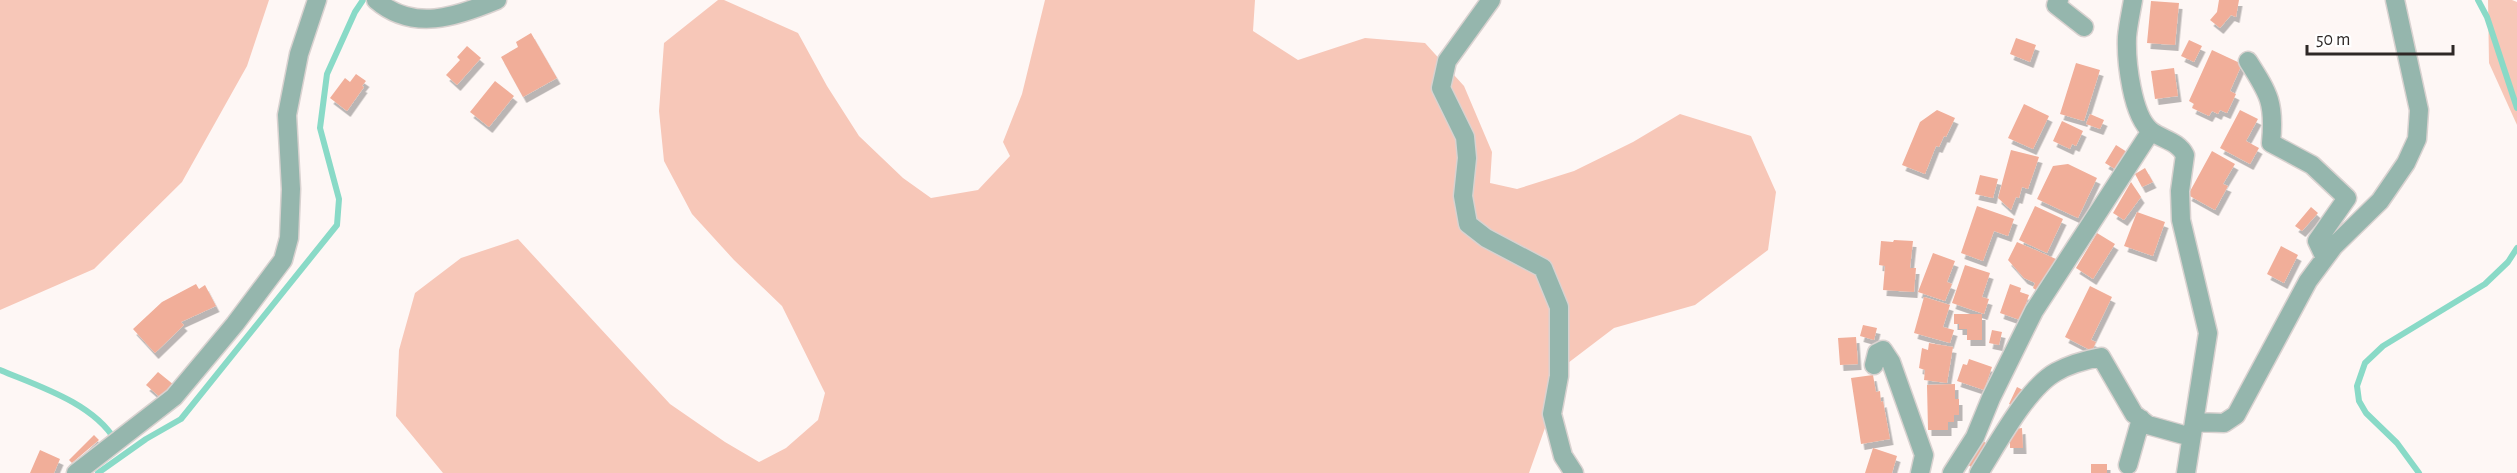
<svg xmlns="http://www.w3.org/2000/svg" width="2517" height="473" font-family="'Alegreya Sans',sans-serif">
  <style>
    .green { fill: #f7c7b8 }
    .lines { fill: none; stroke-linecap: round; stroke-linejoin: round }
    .stream { stroke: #89dac7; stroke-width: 6 }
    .building { fill: #f1ae99; filter: url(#shadow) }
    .minor-casing { stroke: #d9d2d0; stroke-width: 21 }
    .minor { stroke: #95b6ad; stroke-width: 18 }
  </style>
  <defs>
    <filter id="shadow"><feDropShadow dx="3.5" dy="6" stdDeviation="0" flood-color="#0004"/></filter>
  </defs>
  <rect width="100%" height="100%" fill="#fef7f5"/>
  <path class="green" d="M0 0H269L247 66 182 182 94 269 0 310Z
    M718 0H724L798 33 827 86 859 136 903 178 931 198 978 190 1010 156 1003 142 1022 94 1045 0H1255L1253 31 1298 60 1365 38 1425 43 1464 86 1492 152 1490 183 1517 189 1574 171 1633 142 1680 114 1751 136 1776 192 1768 250 1695 305 1614 328 1568 363 1529 473H443L396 416 399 350 415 293 461 258 518 239 670 404 725 442 759 462 786 448 818 420 825 393 782 306 734 260 692 214 664 161 659 111 664 43Z
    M2488 0H2512L2517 2V125L2489 63Z"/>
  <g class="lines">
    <path class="stream" d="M2478 0 2487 17 2517 108
      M0 370C38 386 93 403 115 440
      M98 473 146 439 181 419 337 225 339 199 320 128 327 74 355 12 363 0
      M2419 473 2397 443 2366 413 2359 401 2357 386 2365 363 2383 346 2485 284 2508 262 2517 248"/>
  </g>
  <path class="building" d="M2219 0H2239L2236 17 2231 15 2220 28 2210 20 2217 12Z
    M2151 1 2179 3 2175 45 2147 43Z
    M531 33 557 78 523 97 501 57 518 47 516 42Z
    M2016 38 2036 45 2030 62 2010 54Z
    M2189 40 2202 46 2194 62 2181 56Z
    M467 46 481 58 457 85 446 75 460 60 457 57Z
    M2212 50 2242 64 2230 91 2236 94 2227 113 2220 110 2218 114 2212 111 2209 116 2192 108 2194 104 2189 101Z
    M2076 63 2100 70 2084 121 2060 114Z
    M2174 68 2178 96 2155 99 2151 71Z
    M356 74 366 81 362 86 364 87 347 111 330 98 345 78 350 82Z
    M495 81 514 96 489 127 470 112Z
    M2024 104 2049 116 2033 149 2008 138Z
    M1937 110 1955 118 1946 137 1944 136 1939 147 1936 146 1925 174 1902 165 1920 122Z
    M2240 110 2258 119 2246 141 2259 148 2250 164 2220 148Z
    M2090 114 2104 120 2100 129 2086 124Z
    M2062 121 2083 131 2076 146 2072 144 2070 149 2053 141Z
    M2116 145 2127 152 2115 169 2105 163Z
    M2011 150 2039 157 2028 189 2022 187 2019 198 2016 197 2011 210 1998 198Z
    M2212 151 2235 164 2223 184 2228 186 2215 210 2188 195Z
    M2068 164 2097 178 2078 218 2037 199 2053 166Z
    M2145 168 2153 182 2142 187 2135 174Z
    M1980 175 1998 179 1993 198 1975 194Z
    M2131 182 2141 197 2124 220 2113 213Z
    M1977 206 2014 219 2008 236 1994 231 1983 261 1961 253Z
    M2035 206 2063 219 2047 253 2019 240Z
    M2311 207 2318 213 2302 231 2295 226Z
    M2137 212 2165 222 2153 256 2124 246Z
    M2097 233 2115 244 2093 279 2076 268Z
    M1894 240 1913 241 1910 268H1916L1914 292 1883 290 1885 266 1879 265 1881 241 1893 242Z
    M2017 242 2056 259 2039 292 2033 288 2035 283 2024 278 2008 260Z
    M2281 246 2298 255 2284 283 2267 274Z
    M1933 253 1955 261 1947 282 1952 284 1945 301 1918 292Z
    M1965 265 1990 273 1982 297 1989 299 1984 314 1952 303Z
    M196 284 199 289 205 285 216 306 181 322 184 325 155 353 133 329 162 302Z
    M2010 284 2021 288 2020 292 2029 295 2020 320 2000 313Z
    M2090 286 2112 297 2091 340 2096 342 2092 351 2065 337Z
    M1924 297 1950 305 1943 327 1954 330 1950 343 1914 333Z
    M1954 314H1982V340H1967V329H1959V324H1954Z
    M1863 325 1877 328 1874 340 1860 336Z
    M1992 330 2002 332 1999 345 1989 343Z
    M1856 337 1858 364 1840 365 1838 338Z
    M1929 343 1953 347 1947 383 1924 380 1925 370 1919 368 1922 348 1928 350Z
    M1969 359 1992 367 1984 390 1957 381 1963 364 1967 365Z
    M158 372 174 385 162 399 146 385Z
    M1873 375 1876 392 1880 391 1881 402 1883 401 1890 439 1861 444 1851 378Z
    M1955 384V399H1959V415H1954V422H1948V430H1928L1927 385Z
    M2017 387 2023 390 2015 407 2009 404Z
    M2022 428 2023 448H2010V438L2014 429Z
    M94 435 99 440 72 463 69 460Z
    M1983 441 1990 446 1974 469 1967 464Z
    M1873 448 1897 456 1892 473H1865Z
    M40 450 60 459 54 473H30Z
    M2091 464H2107V473H2091Z"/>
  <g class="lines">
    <g class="minor-casing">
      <path id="minor" d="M376 0C413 32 456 17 497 0
        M1491 0 1447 61 1441 88 1465 137 1467 158 1463 196 1468 224 1486 238 1543 268 1559 307V376L1552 414 1563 456 1574 473
        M2059 0 2056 5 2084 27
        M2133 0C2131 12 2128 25 2127 37 2126 61 2132 116 2151 131 2163 140 2178 141 2185 155L2180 191 2181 220 2208 333 2186 473
        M2248 61C2269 94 2275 103 2271 143L2312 165 2347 198 2317 241 2325 258
        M1874 365 1877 353 1883 350 1891 362 1924 455 1920 473
        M2194 422 2224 423 2236 415 2308 281 2334 246 2380 201 2406 163 2417 139 2419 110 2395 0
        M2128 465 2141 419
        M76 473 174 397 235 324 283 260 289 238 291 189 287 115 299 54 317 0
        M1952 473 1975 437 1991 398 2034 311 2151 131
        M1979 473C1997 445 2027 388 2056 372 2070 364 2085 360 2101 357L2134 414 2148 425 2191 437"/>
    </g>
    <use href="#minor" class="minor"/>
  </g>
  <path d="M2307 45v9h146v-9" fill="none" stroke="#2e2826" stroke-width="3"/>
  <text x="2316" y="45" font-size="18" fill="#2e2826" stroke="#ffffff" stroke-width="4.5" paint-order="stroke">50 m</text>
</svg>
